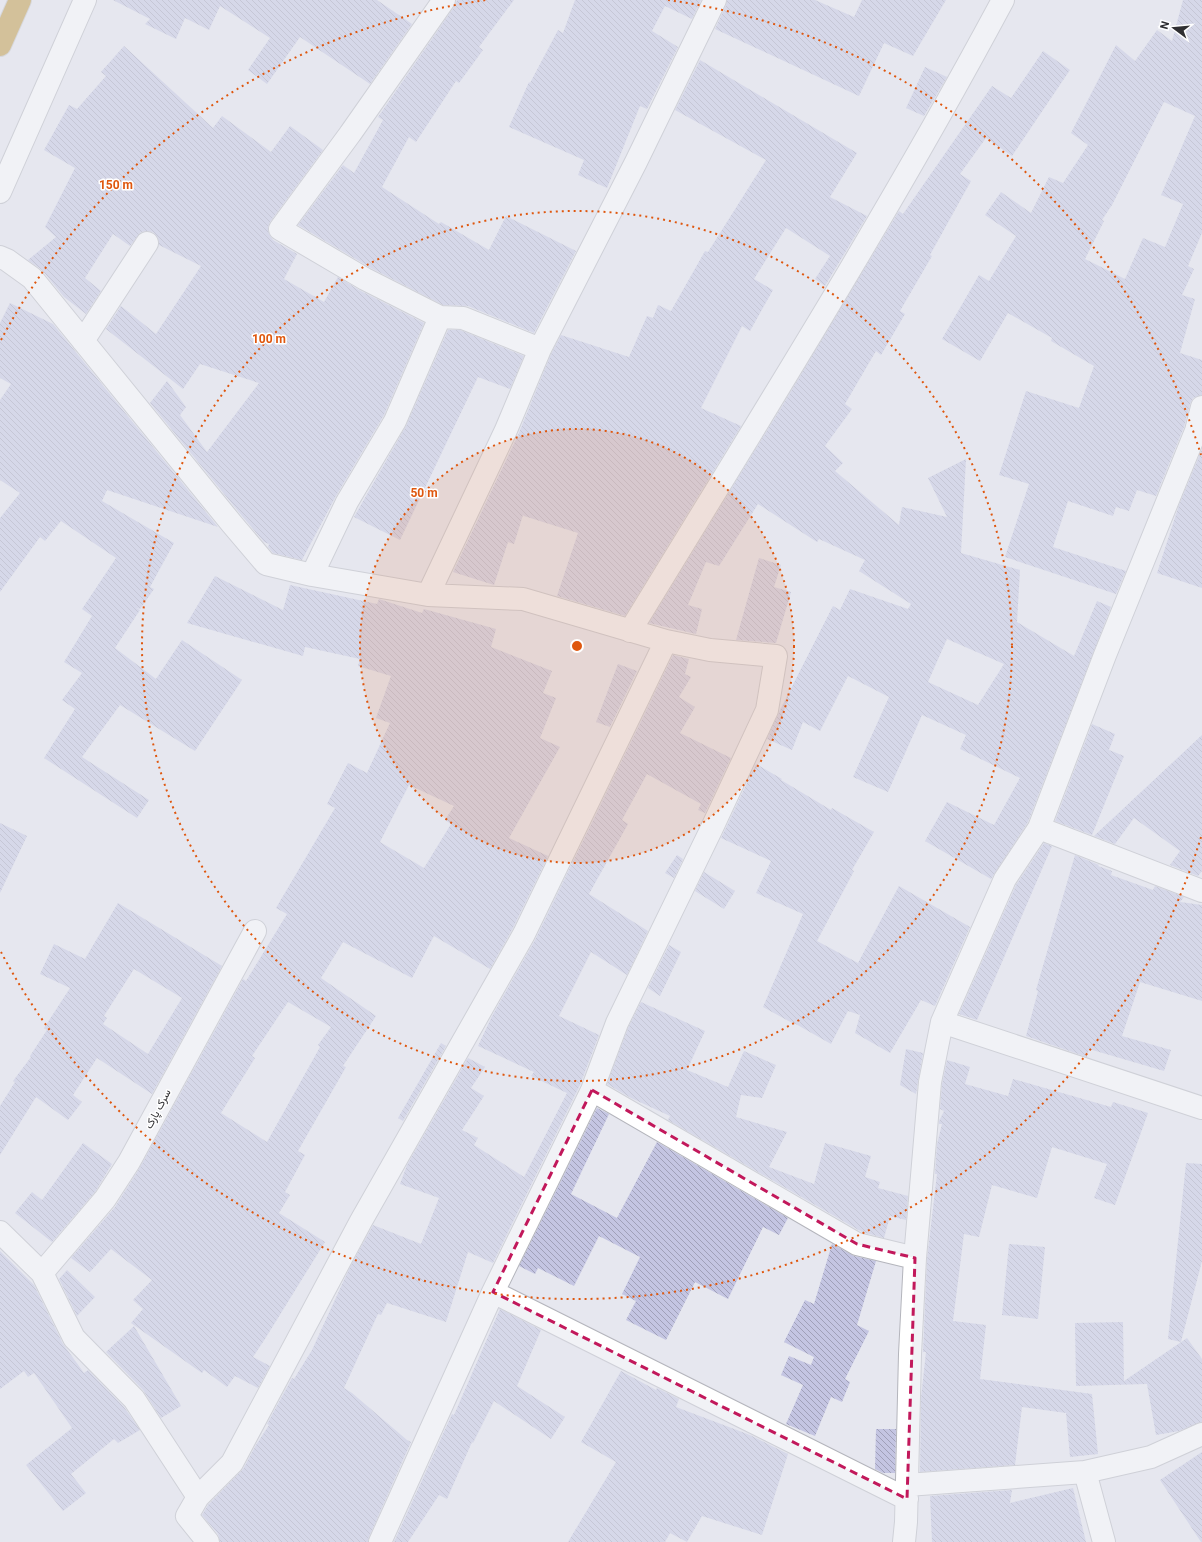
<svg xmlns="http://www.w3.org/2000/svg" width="1202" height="1542" font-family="Roboto,Vazirmatn,sans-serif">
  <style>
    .building { fill: url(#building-back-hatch); fill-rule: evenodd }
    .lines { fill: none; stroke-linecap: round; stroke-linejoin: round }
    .street-casing { stroke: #b4b5bc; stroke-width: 24 }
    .secondary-casing { stroke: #b4b5bc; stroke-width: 24 }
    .highway-casing { stroke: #c5c5c6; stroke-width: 24 }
    .street { stroke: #fff; stroke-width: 22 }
    .secondary { stroke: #fff; stroke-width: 22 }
    .highway { stroke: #bd9334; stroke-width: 22 }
    .marked { fill: none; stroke: #c2185b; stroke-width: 3; stroke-dasharray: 8 5; stroke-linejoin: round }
    .ring { fill: none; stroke: #df570e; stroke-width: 2; stroke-dasharray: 2 4 }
    .labels { text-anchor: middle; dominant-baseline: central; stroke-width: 3; stroke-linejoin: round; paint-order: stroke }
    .street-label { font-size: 11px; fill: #2f2f32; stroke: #fff }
    .centre { fill: #df570e; stroke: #fff; stroke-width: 2 }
    .ring-label { font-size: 12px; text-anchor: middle; font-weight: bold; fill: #df570e; stroke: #fff; stroke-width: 3; stroke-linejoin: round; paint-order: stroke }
  </style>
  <defs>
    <pattern id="building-back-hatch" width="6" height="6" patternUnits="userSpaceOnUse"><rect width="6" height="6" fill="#c4c5e2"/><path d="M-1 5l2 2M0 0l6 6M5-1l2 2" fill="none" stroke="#a0a0b8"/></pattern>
  </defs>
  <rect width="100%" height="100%" fill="#e6e7ef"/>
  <path class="building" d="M113 0H377L412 24 370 84 300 37 267 84 248 70 270 38 220 6 209 30 185 18 176 39 145 24 150 19Z
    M457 0H514L479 47 483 50 459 83 456 81 416 142 409 137 382 187 439 224 441 222 489 250 506 216 576 251 534 333 468 306 443 305 371 268 298 225 343 165 354 173 383 120 378 117 454 7Z
    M575 0H701L692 19 665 6 652 31 678 47 647 109 640 106 607 188 578 175 584 160 509 127 529 82 530 83 558 30 563 33Z
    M727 0H815L854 17 862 0H946L913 56 884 43 859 96 715 29 726 5Z
    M1183 0H1202V233L1188 266 1194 269 1182 295 1195 299 1180 353 1202 360V395L1193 398 1190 404 1184 427 1156 496 1137 490 1129 511 1116 507 1113 516 1068 501 1053 547 1126 571 1116 594 1005 557 1029 484 999 475 1026 391 1079 408 1094 366 1051 341 1052 338 1008 313 980 361 942 339 979 275 989 281 1016 236 985 215 1001 192 1031 213 1049 177 1063 183 1088 145 1071 133 1116 45 1135 61 1157 30 1172 41ZM1164 102 1195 116 1161 195 1183 204 1165 247 1143 238 1125 279 1085 259 1104 221 1102 220 1112 205Z
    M124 46 213 128 222 116 271 152 290 126 323 150 270 222 268 228 269 234 273 240 297 254 284 279 324 302 338 277 359 290 424 323 384 415 336 496 302 560 273 553 268 547 269 544 264 542 242 516 150 403 167 381 186 407 180 415 207 452 259 383 200 364 183 389 106 329 121 306 156 334 201 266 159 245 158 238 153 232 147 231 141 232 130 246 113 234 85 278 101 291 86 314 64 297 42 270 28 260 56 237 45 227 75 168 44 150 69 105 77 109 106 76 101 72Z
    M1043 51 1070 70 1012 156 986 138 960 174 971 181 930 255 932 256 900 311 905 314 881 355 876 351 845 404 852 409 825 446 843 463 835 471 899 525 902 507 947 517 928 478 966 459 961 553 1020 570 1017 622 1074 656 1097 601 1111 607 1028 822 991 879 925 841 947 802 994 825 1020 778 960 749 966 735 922 715 888 792 853 777 889 697 848 676 820 731 803 722 792 750 767 739 780 710 833 606 840 610 850 589 908 609 911 604 859 571 865 560 819 539 817 542 758 504 719 566 706 562 688 605 702 609 696 634 649 623 784 403 899 211 903 214 992 86 1011 98ZM947 639 1004 664 978 705 928 682Z
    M700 60 857 153 830 197 867 216 825 286 815 279 830 256 786 228 754 279 773 290 750 331 742 326 701 408 741 426 625 616 557 596 578 533 524 516 523 515 514 544 508 542 494 585 453 572 518 435 551 354 561 335 629 357 647 316 653 318 658 305 671 311 705 251 708 252 766 160 675 110Z
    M925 67 947 77 924 116 906 108Z
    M10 303 53 324 218 527 107 490 102 501 174 543 150 587 154 589 140 609 136 608 140 610 115 648 156 679 182 640 242 680 195 751 120 705 82 757 149 800 137 818 44 758 75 709 62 700 82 673 64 662 92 616 82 609 116 558 61 521 45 541 40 537 0 592V518L20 493 0 480V400L11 384 0 378V323Z
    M448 330H460L524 356 510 389 478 377 400 540 354 517 406 426Z
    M1202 449V588L1157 573 1179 505Z
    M759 558 781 565 774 587 791 592 776 643 736 640Z
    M215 576 283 610 290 585 377 604 379 599 422 613 424 609 496 629 491 647 552 671 543 693 556 698 540 738 560 747 509 838 548 856 513 928 490 969 434 936 412 978 343 942 321 978 376 1016 343 1066 346 1067 298 1151 305 1155 285 1192 290 1195 279 1213 325 1242 265 1339 253 1357 270 1366 258 1388 235 1376 227 1387 204 1370 202 1373 131 1323 143 1309 133 1300 152 1280 111 1249 90 1272 71 1258 115 1207 139 1169 243 979 246 981 287 914 276 908 335 808 327 804 348 763 367 773 390 723 376 718 391 676 358 666 360 659 305 647 303 656 187 623ZM409 785 454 806 445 820 451 824 424 868 380 842ZM288 1002 331 1027 318 1045 320 1047 267 1142 221 1113 255 1058 252 1056Z
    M673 655 689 659 685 674 691 677 679 697 695 707 680 733 731 758 705 813 698 810 701 804 647 774 622 820 628 824 589 894 648 931 627 975 591 952 559 1016 599 1035 580 1085 493 1263 468 1252 446 1322 387 1303 381 1315 378 1314 344 1388 352 1393 407 1440 411 1442 369 1537 368 1542H220L218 1534 202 1515 208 1505 243 1469 256 1445 269 1425 267 1424 292 1378 294 1379 312 1350 349 1269 373 1225 421 1244 439 1198 400 1184 407 1165 468 1058 485 1067 471 1088 484 1096 462 1130 478 1138 474 1145 524 1177 567 1093 531 1076 534 1072 478 1046 492 1016 535 940Z
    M618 664 637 671 610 727 596 722Z
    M1092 724 1115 734 1109 750 1124 756 1092 835 1055 821Z
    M1202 735V871L1198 876 1170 865 1180 851 1134 818 1115 844 1094 836Z
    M756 764 782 779 781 780 831 810 832 808 874 832 852 870 854 871 817 941 858 963 899 886 970 927 935 1006 921 1000 890 1053 855 1033 860 1015 848 1011 831 1044 794 1023V1024L763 1007 803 914 756 893 771 861 721 838Z
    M0 823 27 836 0 893Z
    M1044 843 1052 846 977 1020 959 1014 1016 885Z
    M677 855 683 859 674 878 665 873Z
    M1075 855 1099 865 1098 866 1112 871 1111 875 1153 890 1155 886 1184 897 1180 902 1202 905V1001L1140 982 1122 1036 1171 1050 1164 1071 1089 1049 1087 1057 1026 1036 1038 991 1036 990Z
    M704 872 735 891 724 909 695 891Z
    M118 903 222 966 152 1094 97 1058 73 1095 82 1102 68 1120 36 1097 0 1155V1106L15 1082 13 1081 31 1057 30 1056 47 1030 44 1028 70 988 40 974 54 944 85 959ZM134 969 182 998 148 1054 103 1024 107 1018 104 1016Z
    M669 945 681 952 660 996 648 988Z
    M641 1002 705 1031 687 1070 728 1087 744 1051 776 1065 762 1098 741 1095 736 1117 787 1132 769 1167 814 1184 825 1143 871 1156 865 1177 880 1182 878 1188 908 1196 906 1220 890 1216 884 1238 862 1232 668 1120 670 1116 631 1098 607 1084 628 1028Z
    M441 1043 446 1046 403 1121 398 1118Z
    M906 1049 923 1053 916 1094 900 1085Z
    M947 1060 970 1067 965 1084 1008 1096 1013 1079 1111 1107 1113 1102 1148 1113 1115 1205 1094 1198 1107 1164 1052 1147 1037 1198 992 1185 979 1237 964 1234 953 1321 986 1325 980 1379 1092 1394 1098 1454 1070 1457 1066 1413 1022 1407 1015 1465 920 1472 921 1398 926 1352H923L927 1259 937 1174H935L937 1144 942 1124H939V1121L944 1111 940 1109 942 1084Z
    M597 1108 609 1114 571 1194 617 1218 657 1142 788 1218 779 1235 763 1227 728 1299 695 1282 666 1340 626 1320 636 1301 622 1294 640 1257 599 1236 574 1286 538 1268 535 1274 519 1266Z
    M83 1143 112 1164 95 1192 52 1242 15 1213 32 1192 42 1200Z
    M1186 1163 1202 1164V1261L1181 1342 1168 1339Z
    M832 1244 854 1256 876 1261 857 1325 869 1331 845 1379 850 1382 842 1402 831 1397 815 1436 786 1424 803 1385 781 1375 789 1356 811 1365 814 1357 784 1342 805 1300 814 1304Z
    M1009 1244 1045 1247 1038 1319 1002 1315Z
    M0 1251 34 1285 63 1344 84 1373 88 1370 124 1407 140 1430 118 1443 114 1439 71 1474 86 1493 63 1511 26 1465 72 1428 34 1373 28 1377 24 1371 0 1389Z
    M67 1270 95 1297 77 1316 59 1279Z
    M500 1309 541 1330 517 1386 565 1417 551 1439 494 1401 473 1443 472 1442 447 1499 439 1495 408 1542H394L452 1414 454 1415Z
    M1123 1322 1124 1381 1187 1338 1202 1359V1422L1179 1431 1156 1435 1147 1384 1076 1386 1075 1323Z
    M134 1326 181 1406 161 1418 143 1390 106 1352Z
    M621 1371 656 1390 657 1388 679 1399 676 1407 750 1435 788 1454 762 1535 702 1516 687 1542 670 1533 665 1542H568L616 1462 581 1442Z
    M876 1429H896L895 1473H883L875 1469Z
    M1202 1452V1542H1201L1160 1480Z
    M1073 1488 1086 1542H932L930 1496 1012 1490 1010 1503Z"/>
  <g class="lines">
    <g class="street-casing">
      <path id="street" d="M444 0 350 134 280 229 365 279 440 317 463 318 540 349
        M0 257 7 260 32 278 232 524 266 564 312 575 428 595 523 599 666 641 710 650 776 656 767 710 711 830 617 1023 592 1090 493 1292 380 1542
        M83 341 147 243
        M312 575 347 502 395 421 440 317
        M428 595 506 430 540 349 636 162 715 0
        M630 631C757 423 888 215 1003 0
        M1039 828 1202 891
        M942 1022 1202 1108
        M592 1090 857 1244 915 1258
        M0 1232 42 1273 74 1338 134 1399 198 1497
        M42 1273 105 1199 129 1162 255 931
        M493 1292 907 1499
        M1085 1472 1104 1542
        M907 1485 1085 1472 1151 1457 1202 1434
        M208 1542 187 1516 198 1497 232 1463 361 1221 524 934 666 641
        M904 1542 906 1522 910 1354 915 1258 930 1082 942 1022 1005 879 1039 828 1105 655 1196 431 1202 407"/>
    </g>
    <g class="secondary-casing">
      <path id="secondary" d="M0 192 85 0"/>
    </g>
    <g class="highway-casing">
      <path id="highway" d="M0 45 20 0"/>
    </g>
    <use href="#street" class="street"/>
    <use href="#secondary" class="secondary"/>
    <use href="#highway" class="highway"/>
  </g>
  <path d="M0 0H1202V1542H0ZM592 1090 857 1244 915 1258 907 1499 493 1292Z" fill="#e6e7ef" fill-opacity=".55" fill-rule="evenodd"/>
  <path class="marked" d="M592 1090 857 1244 915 1258 907 1499 493 1292Z"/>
  <circle cx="577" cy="646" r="217" fill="#df570e" fill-opacity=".12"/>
  <g class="ring">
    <circle cx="577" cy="646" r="217"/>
    <circle cx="577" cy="646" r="435"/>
    <path d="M1201 837A652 652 0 0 1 1 952M1 340A652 652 0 0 1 486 0M668 0A652 652 0 0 1 1201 455"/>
  </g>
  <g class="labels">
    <g class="street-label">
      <text transform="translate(158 1109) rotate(-62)">سرک پارک</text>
    </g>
  </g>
  <circle cx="577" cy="646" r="6" class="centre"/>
  <g class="ring-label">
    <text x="116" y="189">150 m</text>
    <text x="269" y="343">100 m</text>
    <text x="424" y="497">50 m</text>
  </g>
  <g transform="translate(1174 28) rotate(286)" stroke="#ffffff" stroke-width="3" paint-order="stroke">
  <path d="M0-3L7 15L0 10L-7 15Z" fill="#2f2f32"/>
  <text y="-6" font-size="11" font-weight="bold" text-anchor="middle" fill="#2f2f32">N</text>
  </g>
</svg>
